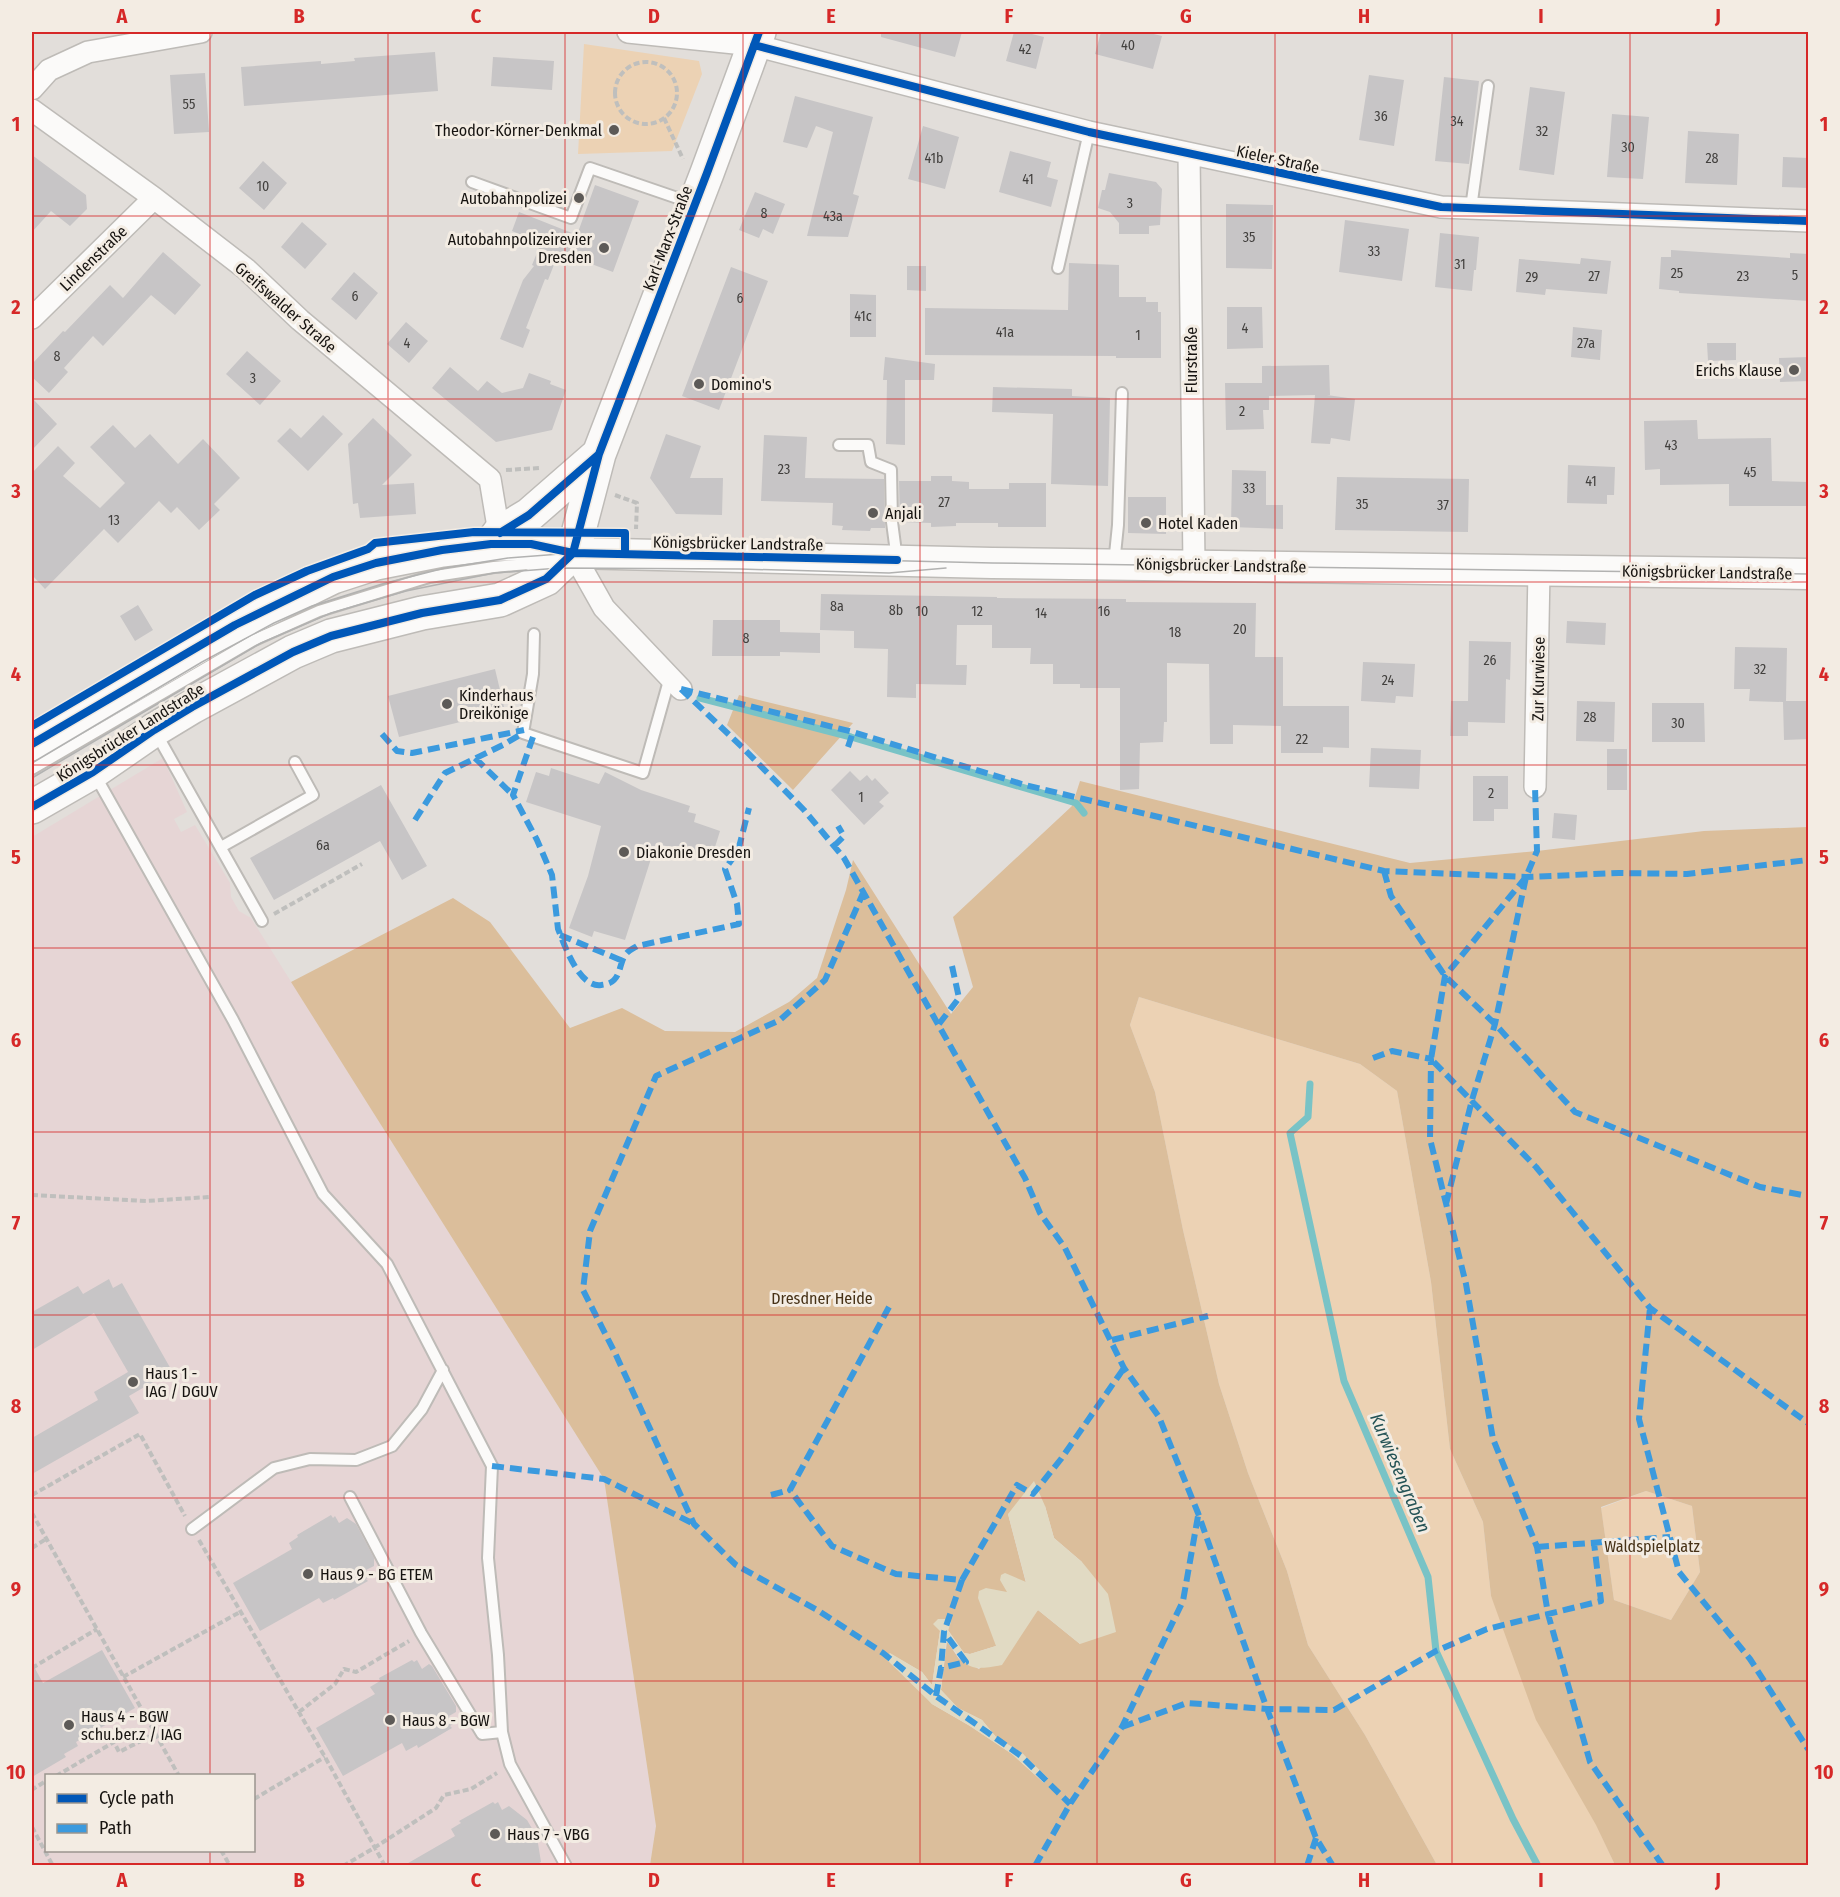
<svg xmlns="http://www.w3.org/2000/svg" width="1840" height="1897" viewBox="0 0 1840 1897" font-family="'Fira Sans Condensed',sans-serif">
<style>
.commercial{fill:#e6d5d5;fill-rule:evenodd}
.green{fill:#ecd2b4}
.forest{fill:#dbbe9b;fill-rule:evenodd}
.sand{fill:#e1dac3}
.lines{fill:none;stroke-linecap:round;stroke-linejoin:round}
.stream{stroke:#79c3c6;stroke-width:7}
.building{fill:#c7c5c6}
.lane-casing{stroke:#bebbb7;stroke-width:14}
.street-casing{stroke:#bebbb7;stroke-width:24}
.secondary-casing{stroke:#bebbb7;stroke-width:33}
.primary-casing{stroke:#bebbb7;stroke-width:36}
.path{stroke:#bfbfbd;stroke-width:4;stroke-dasharray:6 3;stroke-linecap:butt}
.lane{stroke:#fbfaf9;stroke-width:10}
.street{stroke:#fbfaf9;stroke-width:21}
.secondary{stroke:#fbfaf9;stroke-width:30}
.primary{stroke:#fbfaf9;stroke-width:33}
.tram{stroke:#b2b2b1;stroke-width:1.5}
.quiet{stroke:#3b9ade;stroke-width:6;stroke-dasharray:12 6;stroke-linecap:butt}
.cycleway-casing{stroke:#f3ece3;stroke-width:11}
.cycleway{stroke:#0057b8;stroke-width:8}
.grid{fill:none;stroke:#d62828;stroke-width:1.5;stroke-opacity:0.55}
.poi-dot{fill:#5d5a57;stroke:#f3ece3;stroke-width:2}
.labels{text-anchor:middle;stroke-width:6;stroke-linejoin:round;paint-order:stroke}
.number-label{font-size:14px;fill:#42403e}
.poi-label{font-size:16px;fill:#161310;stroke:#f3ece3;text-anchor:start}
.street-label{font-size:16px;fill:#161310;stroke:#f3ece3}
.park-label{font-size:16px;fill:#463116;stroke:#f3ece3}
.water-label{font-size:18px;font-style:italic;fill:#235255;stroke:#f3ece3}
.neatline{fill:none;stroke:#d62828;stroke-width:2}
.grid-label{font-size:20px;text-anchor:middle;font-weight:bold;fill:#d62828}
</style>
<rect width="100%" height="100%" fill="#e2deda"/>
<path class="commercial" d="M163 758 187 812 174 819 181 832 195 825 230 883 231 897 239 911 251 918 604 1479 656 1826 650 1865 32 1866V837ZM46 1776H254V1850H46Z"/>
<path class="green" d="M584 44 699 61 702 74 672 151 578 154Z
M1139 997 1360 1064 1397 1091 1431 1282 1450 1449 1483 1522 1491 1596 1615 1865H1437L1365 1735 1308 1645 1287 1571 1248 1473 1219 1384 1183 1230 1155 1092 1130 1025Z
M1646 1491 1692 1506 1700 1572 1671 1620 1614 1600 1601 1508Z"/>
<path class="forest" d="M739 695 853 723 793 790 727 725Z
M1080 781 1410 863 1537 851 1704 831 1808 827V1865H1615L1596 1825 1536 1720 1491 1596 1483 1522 1450 1449 1431 1282 1397 1091 1360 1064 1139 997 1130 1025 1155 1092 1183 1230 1219 1384 1248 1473 1287 1571 1308 1645 1365 1735 1437 1865H650L656 1826 604 1479 291 982 453 898 490 922 570 1028 622 1008 665 1031 735 1032 789 1002 817 978 846 890 853 860 951 1014 973 987 953 917 1072 806ZM1646 1491 1692 1506 1700 1572 1671 1620 1614 1600 1601 1507ZM1045 1506 1054 1538 1082 1562 1080 1644 1038 1610 979 1669 959 1659 947 1641 941 1690 958 1708 982 1720 996 1737 1023 1754 1044 1783 1012 1754 970 1726 932 1704 889 1653 922 1672 932 1685 940 1631 948 1630 964 1653 970 1654 996 1646 1008 1592 1026 1583 1008 1514Z"/>
<path class="sand" d="M1034 1481 1045 1506 1054 1538 1082 1562 1108 1594 1116 1632 1080 1644 1038 1610 1002 1665C965 1672 969 1667 946 1641L941 1690 958 1708 982 1720 996 1737 1023 1754 1048 1778 1044 1783 1012 1754 970 1726 932 1704 886 1659 890 1653 922 1672 932 1685 940 1631 933 1624 938 1619H946L951 1622 948 1631 964 1653 970 1654 996 1646 978 1598 979 1591 986 1588 1007 1592 1000 1580 1001 1575 1005 1573 1026 1582 1008 1514Z"/>
<g class="lines">
<path class="stream" d="M700 698 851 737 1076 803 1084 813
M1310 1084 1308 1117 1290 1133 1344 1381 1428 1577 1436 1651 1513 1819 1538 1866"/>
</g>
<path class="building" d="M881 32H962L955 57 881 37Z
M1014 32H1024L1044 37 1036 69 1006 61Z
M1101 32H1145L1162 36 1153 69 1095 54Z
M435 52 438 91 244 106 241 67 321 61V64L355 61 354 58Z
M493 57 554 61 552 90 491 86Z
M205 73 209 132 174 134 170 75Z
M1369 75 1404 80 1394 146 1359 140Z
M1444 77 1479 81 1469 164 1435 161Z
M1530 87 1565 92 1554 175 1519 170Z
M795 96 873 117 853 194 859 196 848 237 807 236 833 132 816 126 807 148 783 142Z
M1612 114 1649 117 1643 179 1607 177Z
M923 126 959 137 945 189 908 179Z
M1688 131 1739 134 1737 185 1685 183Z
M1010 151 1051 162 1047 177 1058 180 1051 207 999 192Z
M32 155 86 195 87 209 70 226 51 211 32 232Z
M1783 157 1809 158V188L1782 187Z
M263 161 287 183 264 210 239 188Z
M1109 173 1156 182 1162 189 1160 225 1149 226V234H1119V223L1110 212 1098 208 1102 190H1105Z
M595 185 639 201 613 272 559 252 548 280 545 279 526 328 530 330 523 348 500 339 523 280 534 266 532 265 541 243 512 231 519 212 577 235Z
M755 192 785 204 773 234 763 229 759 238 739 230Z
M1226 204 1273 205 1272 269 1226 268Z
M1345 220 1409 229 1402 281 1339 272Z
M302 222 327 244 305 269 281 247Z
M1440 233 1479 237 1476 270H1474L1472 291 1435 287Z
M1671 250 1790 258V253L1809 254V301L1679 293V291L1659 289 1661 257H1671Z
M163 252 201 285 175 315 151 295 103 346 93 336 64 368 68 372 49 393 32 377V364L63 331 65 332 110 285 123 298Z
M1581 258 1611 261 1607 294 1546 289 1545 295 1516 292 1519 259 1580 264Z
M1069 263 1119 265V297H1146V302H1158V312H1161V358H1116V356L925 355V308L1068 310Z
M907 266H926V291L907 290Z
M731 267 768 281 719 410 682 396Z
M354 272 378 293 356 320 331 299Z
M850 294 876 295V337H850Z
M1227 307H1262L1263 348 1227 349Z
M406 322 428 341 409 363 387 344Z
M1573 327 1602 330 1600 360 1571 357Z
M1707 343H1736V360L1708 361Z
M247 351 281 381 260 405 226 374Z
M885 357 935 364 934 380H905V445L886 444 887 380H883Z
M1809 357V381L1780 382 1779 358Z
M1329 365 1330 395H1327L1355 399 1350 441 1331 438 1330 444 1311 443 1315 395 1269 396V410H1263L1264 429 1226 430 1225 383H1262V366Z
M450 367 478 391 487 381 502 393 523 388 529 373 551 381 550 384 566 390 552 430 496 442 432 388Z
M993 387 1072 389V396L1110 398 1108 486 1051 484 1053 414 992 412Z
M32 398 57 424 32 450Z
M323 415 343 434 308 471 277 441 290 428 301 438Z
M373 418 412 455 382 485 414 483 416 514 360 518 358 503 353 504 348 444Z
M1697 420 1698 439 1771 438 1772 481 1809 482V506H1729V484L1660 485V469L1645 470 1644 421Z
M113 425 135 448 150 434 178 464 203 439 240 478 214 504 220 510 199 530 177 507 171 513 159 501 118 543 104 529 45 589 32 575V473L58 446 75 463 63 476 100 508 125 483 90 447Z
M666 434 701 446 690 478H723L722 515 676 514 650 478Z
M764 435 807 437 805 478 884 479 885 528H871L870 531 842 530 843 526 832 525 833 503 761 501Z
M1568 465 1615 467 1614 495H1607V504L1567 503Z
M1232 470 1266 471V505H1283V529L1231 527Z
M931 476H952V481L969 482V489H1009V483H1046V527H998V523H956V526L931 527V523L900 522 899 481H931Z
M1337 477 1469 479 1468 532 1335 530Z
M1128 497H1166V534L1128 533Z
M821 594 997 597V598L1126 599V602L1256 603 1255 657H1283V706H1349V748L1323 747V753H1281V726L1233 725V744H1210L1209 664 1167 663V722H1164L1163 742 1140 743 1139 789 1120 790V688H1080V684H1053V664H1030L1031 648H992V625H957L956 665H967L966 685 916 684V698L887 697 888 649 854 648V631L820 630Z
M138 605 153 630 135 641 120 616Z
M713 620H780V632L820 633V653L780 652V656H712Z
M1567 621 1606 623 1605 645 1566 643Z
M1469 641 1511 642 1510 680 1506 679 1505 723 1468 722V736H1450L1451 701H1468Z
M1735 647 1787 648 1786 701H1809V739L1784 740 1783 702 1749 701 1750 689H1734Z
M1363 662 1415 664 1413 697 1396 696 1395 703 1361 701Z
M495 669 505 711 399 737 388 696Z
M1577 701 1615 702 1614 742 1576 741Z
M1652 703H1704L1705 742H1652Z
M1371 748 1421 750 1419 789 1369 787Z
M1607 749H1627V790H1607Z
M551 768 599 784 605 772 641 790 690 806 688 812 696 814 694 822 720 831 711 860 656 843 625 940 594 931 592 937 569 928 588 876 601 826 526 802 536 772 549 776Z
M850 771 860 781 867 775 872 781 875 778 889 793 879 802 884 806 864 825 831 790Z
M1473 776H1508V809H1494V821H1473Z
M381 785 427 866 402 880 380 841 274 900 250 858Z
M1554 813 1577 815 1575 840 1552 838Z
M109 1279 113 1288 122 1283 172 1371 129 1396 139 1413 32 1474V1438L98 1400 94 1392 128 1372 94 1313 32 1350V1312L78 1286 83 1294Z
M331 1515 333 1518 335 1516 339 1523 347 1518 356 1524 374 1558V1566L366 1570 370 1577 366 1579 368 1581 334 1600 333 1598 323 1603 319 1598 260 1631 233 1583 292 1549 289 1543 298 1537 297 1535Z
M102 1650 135 1708 76 1742 78 1746 64 1754 66 1757 32 1777V1663L43 1683Z
M412 1660 414 1662 417 1660 422 1669 429 1664 432 1666 456 1706V1712L449 1716 453 1724 450 1726 452 1728 418 1748 417 1745 406 1751 402 1743 343 1776 316 1728 375 1694 370 1687 380 1681 379 1678Z
M493 1802 495 1804 498 1802 502 1810 509 1806 527 1820 537 1837 541 1862 534 1866H403L455 1836 451 1829 461 1823 459 1821Z"/>
<g class="lines">
<defs>
<path id="lane" d="M472 182 571 218 590 168 692 203
M1471 208 1488 86
M1058 268 1089 132
M839 445H868L871 462 891 470 892 522 897 560
M1114 564 1118 525 1122 393
M534 634 533 674 523 733 643 773 670 677
M156 733 262 921
M32 769 254 640 319 611 429 577 494 567 551 562
M95 775 233 1020 323 1194 387 1264 492 1466 488 1558 498 1655 502 1732 510 1764 566 1866
M221 847 313 795 295 762
M350 1497 421 1633 482 1734 502 1732
M192 1529 274 1468 310 1459 356 1460 392 1446 422 1409 443 1370"/>
<path id="street" d="M628 32 754 45 1089 132 1441 207 1808 221
M32 89 49 70 88 52 201 32
M32 110 154 198 246 269 300 320 490 479 499 533
M1189 154 1194 565
M32 318 154 198
M573 553 604 608 681 689
M1535 787 1539 570"/>
<path id="secondary" d="M573 553 992 563 1808 574"/>
<path id="primary" d="M491 544 499 533 529 515 599 454
M32 744 235 625 333 577 376 563 442 550 491 544H531L573 553
M32 807 93 772 154 730 192 707 293 652 331 636 422 613 500 600 546 579 573 553 599 454 707 173 759 32"/>
</defs>
<use href="#lane" class="lane-casing"/>
<use href="#street" class="street-casing"/>
<use href="#secondary" class="secondary-casing"/>
<use href="#primary" class="primary-casing"/>
<path class="path" d="M615 93a31 31 0 1 1 62 0a31 31 0 1 1-62 0Z
M664 118 683 159
M506 470 540 468
M615 495 637 503 636 529
M274 914 362 864
M32 1195 146 1201 209 1197
M32 1495 140 1434 185 1516
M32 1513 179 1776
M199 1540 325 1757 385 1866
M32 1548 46 1539
M32 1668 97 1629
M123 1677 240 1612
M299 1712 335 1684 344 1669 356 1672 409 1641
M56 1776 114 1742 119 1752 155 1734
M32 1787 33 1789 46 1781
M254 1799 325 1757
M32 1827 53 1866
M221 1850 230 1866
M343 1866 374 1848 436 1808 444 1795 471 1789 497 1773"/>
<use href="#lane" class="lane"/>
<use href="#street" class="street"/>
<use href="#secondary" class="secondary"/>
<use href="#primary" class="primary"/>
<path class="tram" d="M32 763 202 662 274 623 312 606 382 584 445 568 508 558 573 553 992 563 1808 574
M32 778 261 643 331 613 406 591 494 573 559 568 740 569 889 573 946 568"/>
<path class="quiet" d="M681 689 742 747 804 810 844 858 1025 1178 1040 1213 1065 1248 1124 1368 1159 1417 1198 1513 1267 1709 1316 1838 1333 1866
M681 689 853 732 1025 785 1384 871 1526 877 1619 873 1687 874 1808 860
M382 734 397 751 412 753 524 730
M533 737 513 795 537 840 552 875 558 929C565 946 579 988 601 985 607 984 610 984 614 980 621 973 620 961 626 954 628 951 634 948 637 946L739 924 737 904 725 869 738 851 749 808
M848 747 853 732
M475 758 513 795
M415 820 445 773 503 745 523 733
M834 846 844 836 838 826
M1384 871 1391 896 1445 976 1495 1024 1575 1112 1760 1187 1808 1196
M1526 877 1445 976 1431 1059 1536 1167 1650 1308 1808 1423
M864 891 825 980 780 1020 656 1076 590 1231 583 1290 615 1353 694 1524 736 1565 819 1611 883 1653 936 1696 1021 1756 1070 1804
M560 935 623 961
M939 1024 959 998 952 966
M1373 1058 1392 1051 1431 1059 1430 1139 1466 1284 1493 1439 1537 1547 1548 1614 1590 1762 1663 1866
M1446 1204 1472 1100 1495 1024 1526 877 1537 851 1535 787
M889 1307 790 1490 832 1546 896 1574 962 1580 944 1632 941 1668
M1650 1308 1639 1419 1679 1572 1750 1659 1808 1749
M1112 1340 1208 1316
M492 1466 604 1479 694 1524
M771 1495 790 1490
M1537 1547 1670 1537
M962 1580 1017 1485 1033 1494 1061 1459 1124 1368
M936 1696 941 1668 966 1662 944 1632
M1122 1727 1187 1703 1267 1709 1334 1710 1436 1651 1487 1629 1601 1601 1594 1543
M1035 1866 1070 1804 1122 1727 1183 1601 1198 1516
M1307 1866 1316 1838"/>
<defs>
<path id="cycleway" d="M754 45 1089 132 1441 207 1808 221
M500 533 529 515 598 455
M32 726 255 595 307 571 368 549 375 543 474 532 625 533V554
M32 744 235 625 333 577 376 563 442 550 491 544H531L573 553 897 560
M32 807 93 772 154 730 192 707 293 652 331 636 422 613 500 600 546 579 573 553 599 454 707 173 759 32"/>
</defs>
<use href="#cycleway" class="cycleway-casing"/>
<use href="#cycleway" class="cycleway"/>
</g>
<path class="grid" d="M210 32V1776M388 32V1866M565 32V1866M743 32V1866M920 32V1866M1097 32V1866M1275 32V1866M1452 32V1866M1630 32V1866M32 216H1808M32 399H1808M32 582H1808M32 765H1808M32 948H1808M32 1132H1808M32 1315H1808M32 1498H1808M32 1681H1808M210 1850V1866"/>
<g class="poi-dot">
<circle cx="614" cy="130" r="6"/>
<circle cx="579" cy="198" r="6"/>
<circle cx="604" cy="248" r="6"/>
<circle cx="1794" cy="370" r="6"/>
<circle cx="699" cy="384" r="6"/>
<circle cx="873" cy="513" r="6"/>
<circle cx="1146" cy="523" r="6"/>
<circle cx="447" cy="704" r="6"/>
<circle cx="624" cy="852" r="6"/>
<circle cx="133" cy="1382" r="6"/>
<circle cx="308" cy="1574" r="6"/>
<circle cx="390" cy="1720" r="6"/>
<circle cx="69" cy="1725" r="6"/>
<circle cx="495" cy="1834" r="6"/>
</g>
<g class="labels">
<g class="number-label">
<text x="1128" y="50">40</text>
<text x="1025" y="54">42</text>
<text x="189" y="109">55</text>
<text x="1381" y="121">36</text>
<text x="1457" y="126">34</text>
<text x="1542" y="136">32</text>
<text x="1628" y="152">30</text>
<text x="934" y="163">41b</text>
<text x="1712" y="163">28</text>
<text x="1028" y="184">41</text>
<text x="263" y="191">10</text>
<text x="1130" y="208">3</text>
<text x="764" y="218">8</text>
<text x="833" y="221">43a</text>
<text x="1249" y="242">35</text>
<text x="1374" y="256">33</text>
<text x="1460" y="269">31</text>
<text x="1677" y="278">25</text>
<text x="1795" y="280">5</text>
<text x="1594" y="281">27</text>
<text x="1743" y="281">23</text>
<text x="1532" y="282">29</text>
<text x="355" y="301">6</text>
<text x="740" y="303">6</text>
<text x="863" y="321">41c</text>
<text x="1245" y="333">4</text>
<text x="1005" y="337">41a</text>
<text x="1138" y="340">1</text>
<text x="407" y="348">4</text>
<text x="1586" y="348">27a</text>
<text x="57" y="361">8</text>
<text x="253" y="383">3</text>
<text x="1242" y="416">2</text>
<text x="1671" y="450">43</text>
<text x="784" y="474">23</text>
<text x="1750" y="477">45</text>
<text x="1591" y="486">41</text>
<text x="1249" y="493">33</text>
<text x="944" y="507">27</text>
<text x="1362" y="509">35</text>
<text x="1443" y="510">37</text>
<text x="114" y="525">13</text>
<text x="837" y="611">8a</text>
<text x="896" y="615">8b</text>
<text x="922" y="616">10</text>
<text x="977" y="616">12</text>
<text x="1104" y="616">16</text>
<text x="1041" y="618">14</text>
<text x="1240" y="634">20</text>
<text x="1175" y="637">18</text>
<text x="746" y="643">8</text>
<text x="1490" y="665">26</text>
<text x="1760" y="674">32</text>
<text x="1388" y="685">24</text>
<text x="1590" y="722">28</text>
<text x="1678" y="728">30</text>
<text x="1302" y="744">22</text>
<text x="1491" y="798">2</text>
<text x="861" y="802">1</text>
<text x="323" y="850">6a</text>
</g>
<g class="poi-label">
<text x="602" y="136" text-anchor="end">Theodor-Körner-Denkmal</text>
<text x="567" y="204" text-anchor="end">Autobahnpolizei</text>
<text x="592" y="245" text-anchor="end">Autobahnpolizeirevier<tspan x="592" dy="18">Dresden</tspan></text>
<text x="1782" y="376" text-anchor="end">Erichs Klause</text>
<text x="711" y="390">Domino's</text>
<text x="885" y="519">Anjali</text>
<text x="1158" y="529">Hotel Kaden</text>
<text x="459" y="701">Kinderhaus<tspan x="459" dy="18">Dreikönige</tspan></text>
<text x="636" y="858">Diakonie Dresden</text>
<text x="145" y="1379">Haus 1 -<tspan x="145" dy="18">IAG / DGUV</tspan></text>
<text x="320" y="1580">Haus 9 - BG ETEM</text>
<text x="81" y="1722">Haus 4 - BGW<tspan x="81" dy="18">schu.ber.z / IAG</tspan></text>
<text x="402" y="1726">Haus 8 - BGW</text>
<text x="507" y="1840">Haus 7 - VBG</text>
</g>
<g class="street-label">
<text transform="translate(1278 159) rotate(12)" y="6">Kieler Straße</text>
<text transform="translate(667 238) rotate(-69)" y="6">Karl-Marx-Straße</text>
<text transform="translate(93 258) rotate(-44)" y="6">Lindenstraße</text>
<text transform="translate(286 307) rotate(41)" y="6">Greifswalder Straße</text>
<text transform="translate(1191 360) rotate(-90)" y="6">Flurstraße</text>
<text transform="translate(738 543) rotate(1)" y="6">Königsbrücker Landstraße</text>
<text transform="translate(1221 565) rotate(1)" y="6">Königsbrücker Landstraße</text>
<text transform="translate(1707 572) rotate(1)" y="6">Königsbrücker Landstraße</text>
<text transform="translate(1538 679) rotate(-89)" y="6">Zur Kurwiese</text>
<text transform="translate(130 732) rotate(-32)" y="6">Königsbrücker Landstraße</text>
</g>
<g class="park-label">
<text x="822" y="1304">Dresdner Heide</text>
<text x="1652" y="1552">Waldspielplatz</text>
</g>
<g class="water-label">
<text transform="translate(1400 1473) rotate(67)" y="6">Kurwiesengraben</text>
</g>
</g>
<rect width="1840" height="1897" fill="none" stroke="#f3ece3" stroke-width="66"/>
<rect x="45" y="1774" width="210" height="78" fill="#f3ece3" stroke="#9b958f" stroke-width="1.5"/>
<rect x="57" y="1794" width="30" height="9" fill="#0057b8" stroke="#9b958f" stroke-width="1.5"/>
<text x="99" y="1804" font-size="18" fill="#161310">Cycle path</text>
<rect x="57" y="1824" width="30" height="9" fill="#3b9ade" stroke="#9b958f" stroke-width="1.5"/>
<text x="99" y="1834" font-size="18" fill="#161310">Path</text>
<rect x="33" y="33" width="1774" height="1831" class="neatline"/>
<g class="grid-label">
<text x="122" y="23">A</text>
<text x="299" y="23">B</text>
<text x="476" y="23">C</text>
<text x="654" y="23">D</text>
<text x="831" y="23">E</text>
<text x="1009" y="23">F</text>
<text x="1186" y="23">G</text>
<text x="1364" y="23">H</text>
<text x="1541" y="23">I</text>
<text x="1718" y="23">J</text>
<text x="16" y="131">1</text>
<text x="1824" y="131">1</text>
<text x="16" y="314">2</text>
<text x="1824" y="314">2</text>
<text x="16" y="498">3</text>
<text x="1824" y="498">3</text>
<text x="16" y="681">4</text>
<text x="1824" y="681">4</text>
<text x="16" y="864">5</text>
<text x="1824" y="864">5</text>
<text x="16" y="1047">6</text>
<text x="1824" y="1047">6</text>
<text x="16" y="1230">7</text>
<text x="1824" y="1230">7</text>
<text x="16" y="1413">8</text>
<text x="1824" y="1413">8</text>
<text x="16" y="1596">9</text>
<text x="1824" y="1596">9</text>
<text x="16" y="1779">10</text>
<text x="1824" y="1779">10</text>
<text x="122" y="1887">A</text>
<text x="299" y="1887">B</text>
<text x="476" y="1887">C</text>
<text x="654" y="1887">D</text>
<text x="831" y="1887">E</text>
<text x="1009" y="1887">F</text>
<text x="1186" y="1887">G</text>
<text x="1364" y="1887">H</text>
<text x="1541" y="1887">I</text>
<text x="1718" y="1887">J</text>
</g>
</svg>
